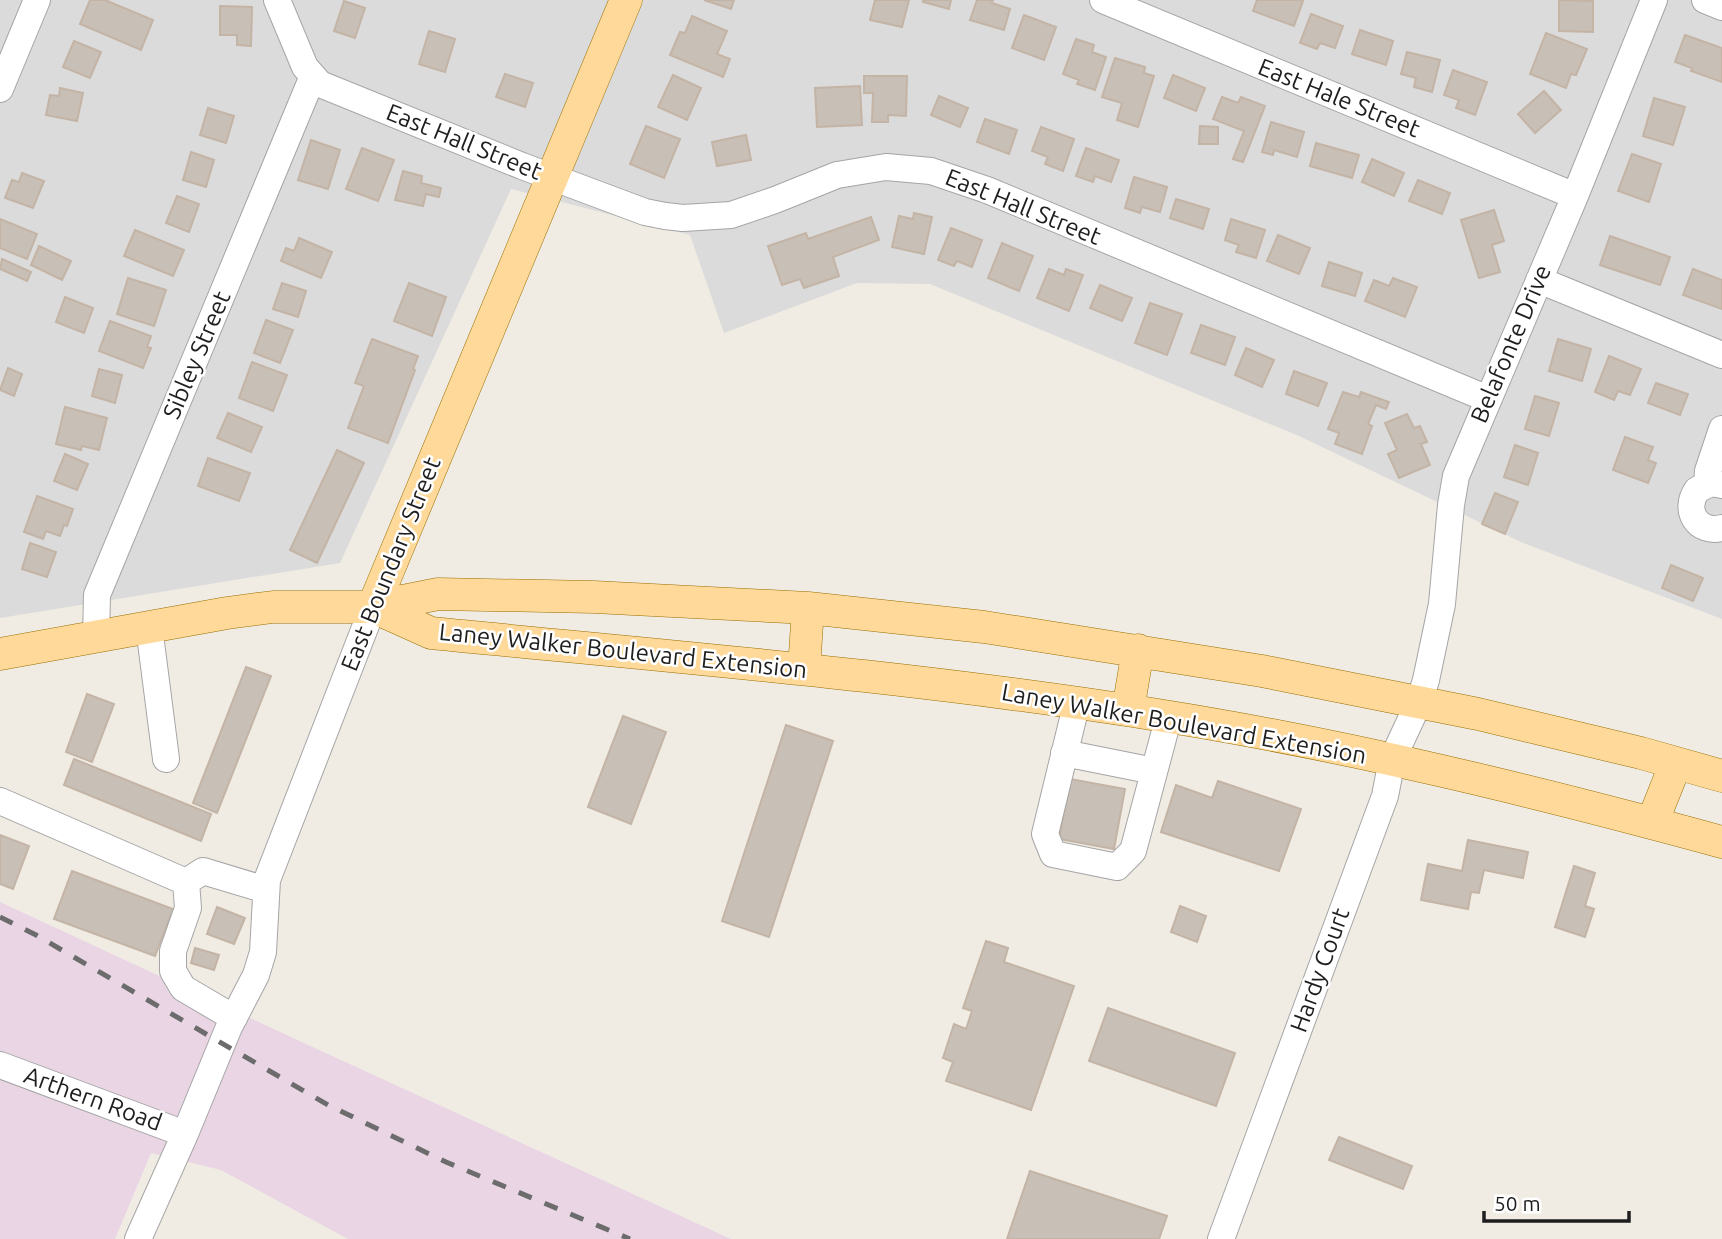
<svg xmlns="http://www.w3.org/2000/svg" width="1722" height="1239" viewBox="0 0 1722 1239" font-family="Ubuntu,sans-serif">
<style>
.residential{fill:#dcdbdb}
.industrial{fill:#e9d5e4}
.building{fill:#c8bfb6;stroke:#c3b4a5;stroke-width:2}
.lines{fill:none;stroke-linecap:round;stroke-linejoin:round}
.minor-casing{stroke:#a5a5a5;stroke-width:28}
.major-casing{stroke:#986f00;stroke-width:33}
.minor{stroke:#fff;stroke-width:26}
.major{stroke:#ffd999;stroke-width:32}
.rail{stroke:#6c6c6c;stroke-width:5;stroke-dasharray:14 14;stroke-linecap:butt}
.labels{text-anchor:middle;stroke-width:5;stroke-linejoin:round;paint-order:stroke}
.street-label{font-size:24px;fill:#1e1e1e;stroke:#fff}
</style>
<rect width="100%" height="100%" fill="#f0ece4"/>
<path class="residential" d="M0 0H1722V619L1521 542 1299 436 930 284 857 283 724 333 690 235 511 189 340 563 0 618Z"/>
<path class="industrial" d="M0 902 306 1044 731 1239H348L221 1170 151 1153 115 1239H0Z"/>
<path class="building" d="M90 0H105L153 20 141 50 80 24Z
M704 0H734L731 9Z
M875 0H909L902 27 870 20Z
M923 0H951L949 9 923 2Z
M977 0H993L992 3 1010 9 1004 30 970 20Z
M1257 0H1301L1303 1 1294 26 1253 11Z
M1559 0 1593 1V32L1559 31Z
M344 1 365 8 355 38 334 31Z
M220 6 252 7 251 46 237 45V35H220Z
M1311 14 1343 26 1335 48 1320 43 1317 49 1300 43Z
M1024 15 1056 27 1044 60 1012 48Z
M692 16 727 31 717 54 730 59 723 77 670 55 680 32 685 33Z
M1360 30 1393 41 1386 65 1352 54Z
M429 31 455 39 445 72 419 64Z
M1546 33 1587 49 1576 75 1571 74 1566 88 1530 74Z
M1685 35 1722 48V82L1691 71 1692 68 1675 62Z
M1076 39 1094 45 1092 52 1106 57 1095 90 1077 84 1079 80 1063 74Z
M74 41 101 52 90 78 63 67Z
M1407 52 1440 60 1432 92 1414 87 1416 78 1401 74Z
M1115 58 1145 67 1144 73 1154 76 1138 127 1117 120 1122 103 1102 97Z
M1453 70 1487 82 1475 115 1456 108 1459 100 1444 95Z
M505 74 533 83 525 107 496 97Z
M673 75 701 88 687 120 658 107Z
M1173 75 1205 88 1196 111 1164 98Z
M864 76H907L906 116 888 115V122H872L873 93H864Z
M860 86 862 125 817 127 815 88Z
M60 88 83 93 77 121 46 115 50 95 59 96Z
M1544 91 1561 110 1535 133 1518 114Z
M939 96 968 108 960 127 931 115Z
M1222 97 1238 103 1241 97 1265 106 1243 162 1233 159 1244 131 1213 119Z
M1654 98 1685 107 1673 145 1643 136Z
M208 108 234 116 226 143 200 135Z
M985 119 1017 130 1009 154 977 142Z
M1271 122 1304 132 1297 157 1274 150 1273 155 1262 152Z
M646 126 680 139 664 178 630 164Z
M1200 126 1218 127V144H1199Z
M1041 127 1074 139 1063 171 1045 164 1048 157 1032 151Z
M746 135 751 160 717 166 712 142Z
M311 140 340 150 328 189 298 180Z
M1316 143 1359 155 1352 178 1310 166Z
M362 148 394 160 378 201 346 189Z
M1086 148 1119 160 1111 182 1095 176 1093 182 1076 176Z
M191 152 214 160 206 187 183 180Z
M1632 154 1661 164 1649 202 1618 191Z
M1372 159 1404 173 1394 196 1362 182Z
M403 171 422 176 421 183 441 188 439 197 426 194 423 206 395 200Z
M22 173 44 181 33 208 5 198 12 180 19 182Z
M1134 177 1167 187 1160 212 1142 207 1140 213 1125 208Z
M1418 180 1450 193 1442 214 1409 201Z
M177 196 199 204 189 232 166 223Z
M1176 199 1209 209 1203 229 1170 218Z
M1494 210 1504 241 1492 245 1500 272 1479 278 1461 220Z
M914 213 932 217 924 254 892 247 899 216 913 219Z
M871 217 879 240 833 257 839 276 804 288 800 279 782 285 768 246 806 233 808 239Z
M0 219 37 234 27 259 0 248Z
M1231 219 1265 230 1256 258 1236 252 1239 245 1225 240Z
M951 228 982 240 972 267 957 261 954 266 938 260Z
M135 230 184 250 173 276 124 256Z
M1278 235 1310 248 1299 274 1267 261Z
M1610 236 1670 257 1660 285 1600 265Z
M299 238 332 252 321 278 281 261 286 248 294 251Z
M1002 243 1033 256 1019 291 988 278Z
M39 246 71 261 62 280 31 265Z
M2 259 31 272 27 281 0 269Z
M1329 262 1362 273 1355 296 1322 286Z
M1049 269 1064 275 1066 269 1083 275 1069 311 1037 298Z
M1693 269 1722 280V309L1683 295Z
M128 278 166 290 154 326 117 314Z
M1393 278 1417 287 1405 317 1365 301 1374 280 1389 286Z
M282 283 306 291 298 317 273 309Z
M409 283 446 297 432 336 394 321Z
M1100 285 1132 298 1122 321 1090 308Z
M65 297 93 308 84 333 56 322Z
M1150 303 1182 314 1167 355 1135 343Z
M266 320 293 330 280 363 254 353Z
M110 321 151 336 147 347 151 348 143 368 99 351Z
M1201 325 1235 337 1225 365 1191 353Z
M372 339 418 356 413 369 415 370 388 443 348 428 364 386 355 383Z
M1558 339 1591 349 1582 381 1549 371Z
M1246 348 1274 360 1262 387 1235 375Z
M1609 356 1641 369 1630 395 1618 391 1614 400 1595 392Z
M252 362 287 375 273 411 239 398Z
M8 368 22 374 14 396 0 390Z
M99 369 122 375 115 403 92 396Z
M1294 371 1327 383 1318 406 1286 394Z
M1656 383 1688 394 1680 415 1648 403Z
M1343 392 1359 397 1361 392 1389 402 1386 409 1376 405 1368 424 1372 426 1362 454 1335 444 1339 433 1328 429Z
M1535 396 1559 403 1549 436 1525 429Z
M65 407 107 418 99 450 82 446 81 450 56 444Z
M228 413 262 427 251 452 217 438Z
M1407 414 1414 428 1420 426 1427 442 1421 444 1430 465 1399 478 1388 454 1397 450 1385 423Z
M1625 437 1653 447 1648 460 1656 463 1648 483 1613 470Z
M1515 445 1538 453 1528 485 1504 477Z
M337 450 364 463 317 563 290 550Z
M65 454 88 464 77 490 54 481Z
M208 458 250 473 239 501 198 486Z
M1495 493 1518 502 1505 534 1482 524Z
M37 496 73 509 67 526 64 525 60 536 46 531 43 539 24 532Z
M30 543 56 552 47 577 22 569Z
M1671 565 1703 578 1693 601 1662 588Z
M246 667 271 676 217 813 193 803Z
M87 694 114 704 92 762 66 752Z
M623 716 666 732 631 824 588 807Z
M786 725 833 741 769 937 722 921Z
M74 759 211 814 201 841 64 785Z
M1070 779 1125 789 1114 849 1059 839Z
M1218 781 1301 809 1279 871 1161 832 1176 785 1212 798Z
M0 835 29 846 13 889 0 884Z
M1468 840 1528 852 1523 878 1484 870 1479 893 1471 892 1468 909 1421 900 1428 864 1462 871Z
M1574 866 1595 873 1585 906 1594 909 1585 937 1555 927Z
M72 871 173 909 155 956 54 919Z
M1180 906 1206 916 1197 942 1171 932Z
M217 907 245 918 234 944 207 934Z
M986 941 1008 948 1004 962 1074 986 1031 1110 946 1081 953 1062 943 1058 954 1024 966 1029 972 1011 963 1008Z
M195 948 219 955 214 970 191 963Z
M1108 1008 1235 1053 1216 1106 1089 1061Z
M1339 1137 1412 1166 1403 1189 1329 1160Z
M1030 1171 1167 1216 1159 1239H1007Z"/>
<g class="lines">
<defs>
<path id="minor" d="M277 0 305 67 320 84 522 166 645 212 665 216 683 218 731 215 775 200 837 175 886 167 931 171 987 190 1488 399
M1103 0 1575 196
M1705 0 1722 7
M0 89 37 0
M1539 280 1722 355
M1707 484 1708 471 1722 429
M1722 485 1711 483 1697 490C1683 510 1697 534 1722 528
M149 627 166 759
M96 638 97 595 313 76
M1077 702 1045 834 1053 854 1117 867 1133 851 1169 716
M1064 753 1154 771
M0 801 186 882 203 871 266 890
M186 882 188 908 173 951V971L183 988 234 1018
M0 1065 185 1134
M138 1239 185 1134 229 1027 256 975 263 952 267 880 373 607
M1221 1239 1385 796 1392 760 1419 702 1426 680 1442 604 1451 505 1456 476 1575 196 1654 0"/>
<path id="major" d="M373 607 431 633C675 657 921 677 1164 716 1352 746 1538 792 1722 842
M373 607 626 0
M0 654 227 613 273 607H373L438 594 594 597 808 608 984 627 1262 671 1478 714 1641 753 1722 776
M804 669 808 608
M1128 710 1138 650
M1652 823 1676 763"/>
</defs>
<use href="#minor" class="minor-casing"/>
<use href="#major" class="major-casing"/>
<use href="#minor" class="minor"/>
<use href="#major" class="major"/>
<path class="rail" d="M0 917 36 935 328 1105 446 1162 630 1239"/>
</g>
<g class="labels">
<g class="street-label">
<text transform="translate(1339 98) rotate(22)" y="8">East Hale Street</text>
<text transform="translate(464 142) rotate(22)" y="8">East Hall Street</text>
<text transform="translate(1023 207) rotate(22)" y="8">East Hall Street</text>
<text transform="translate(1511 344) rotate(-67)" y="8">Belafonte Drive</text>
<text transform="translate(197 355) rotate(-67)" y="8">Sibley Street</text>
<text transform="translate(391 564) rotate(-68)" y="8">East Boundary Street</text>
<text transform="translate(623 651) rotate(6)" y="8">Laney Walker Boulevard Extension</text>
<text transform="translate(1184 724) rotate(10)" y="8">Laney Walker Boulevard Extension</text>
<text transform="translate(1320 970) rotate(-70)" y="8">Hardy Court</text>
<text transform="translate(93 1099) rotate(20)" y="8">Arthern Road</text>
</g>
</g>
<path d="M1484 1211v10h145v-10" fill="none" stroke="#1e1e1e" stroke-width="3.5"/>
<text x="1494" y="1211" font-size="21" fill="#1e1e1e" stroke="#ffffff" stroke-width="5" paint-order="stroke">50 m</text>
</svg>
